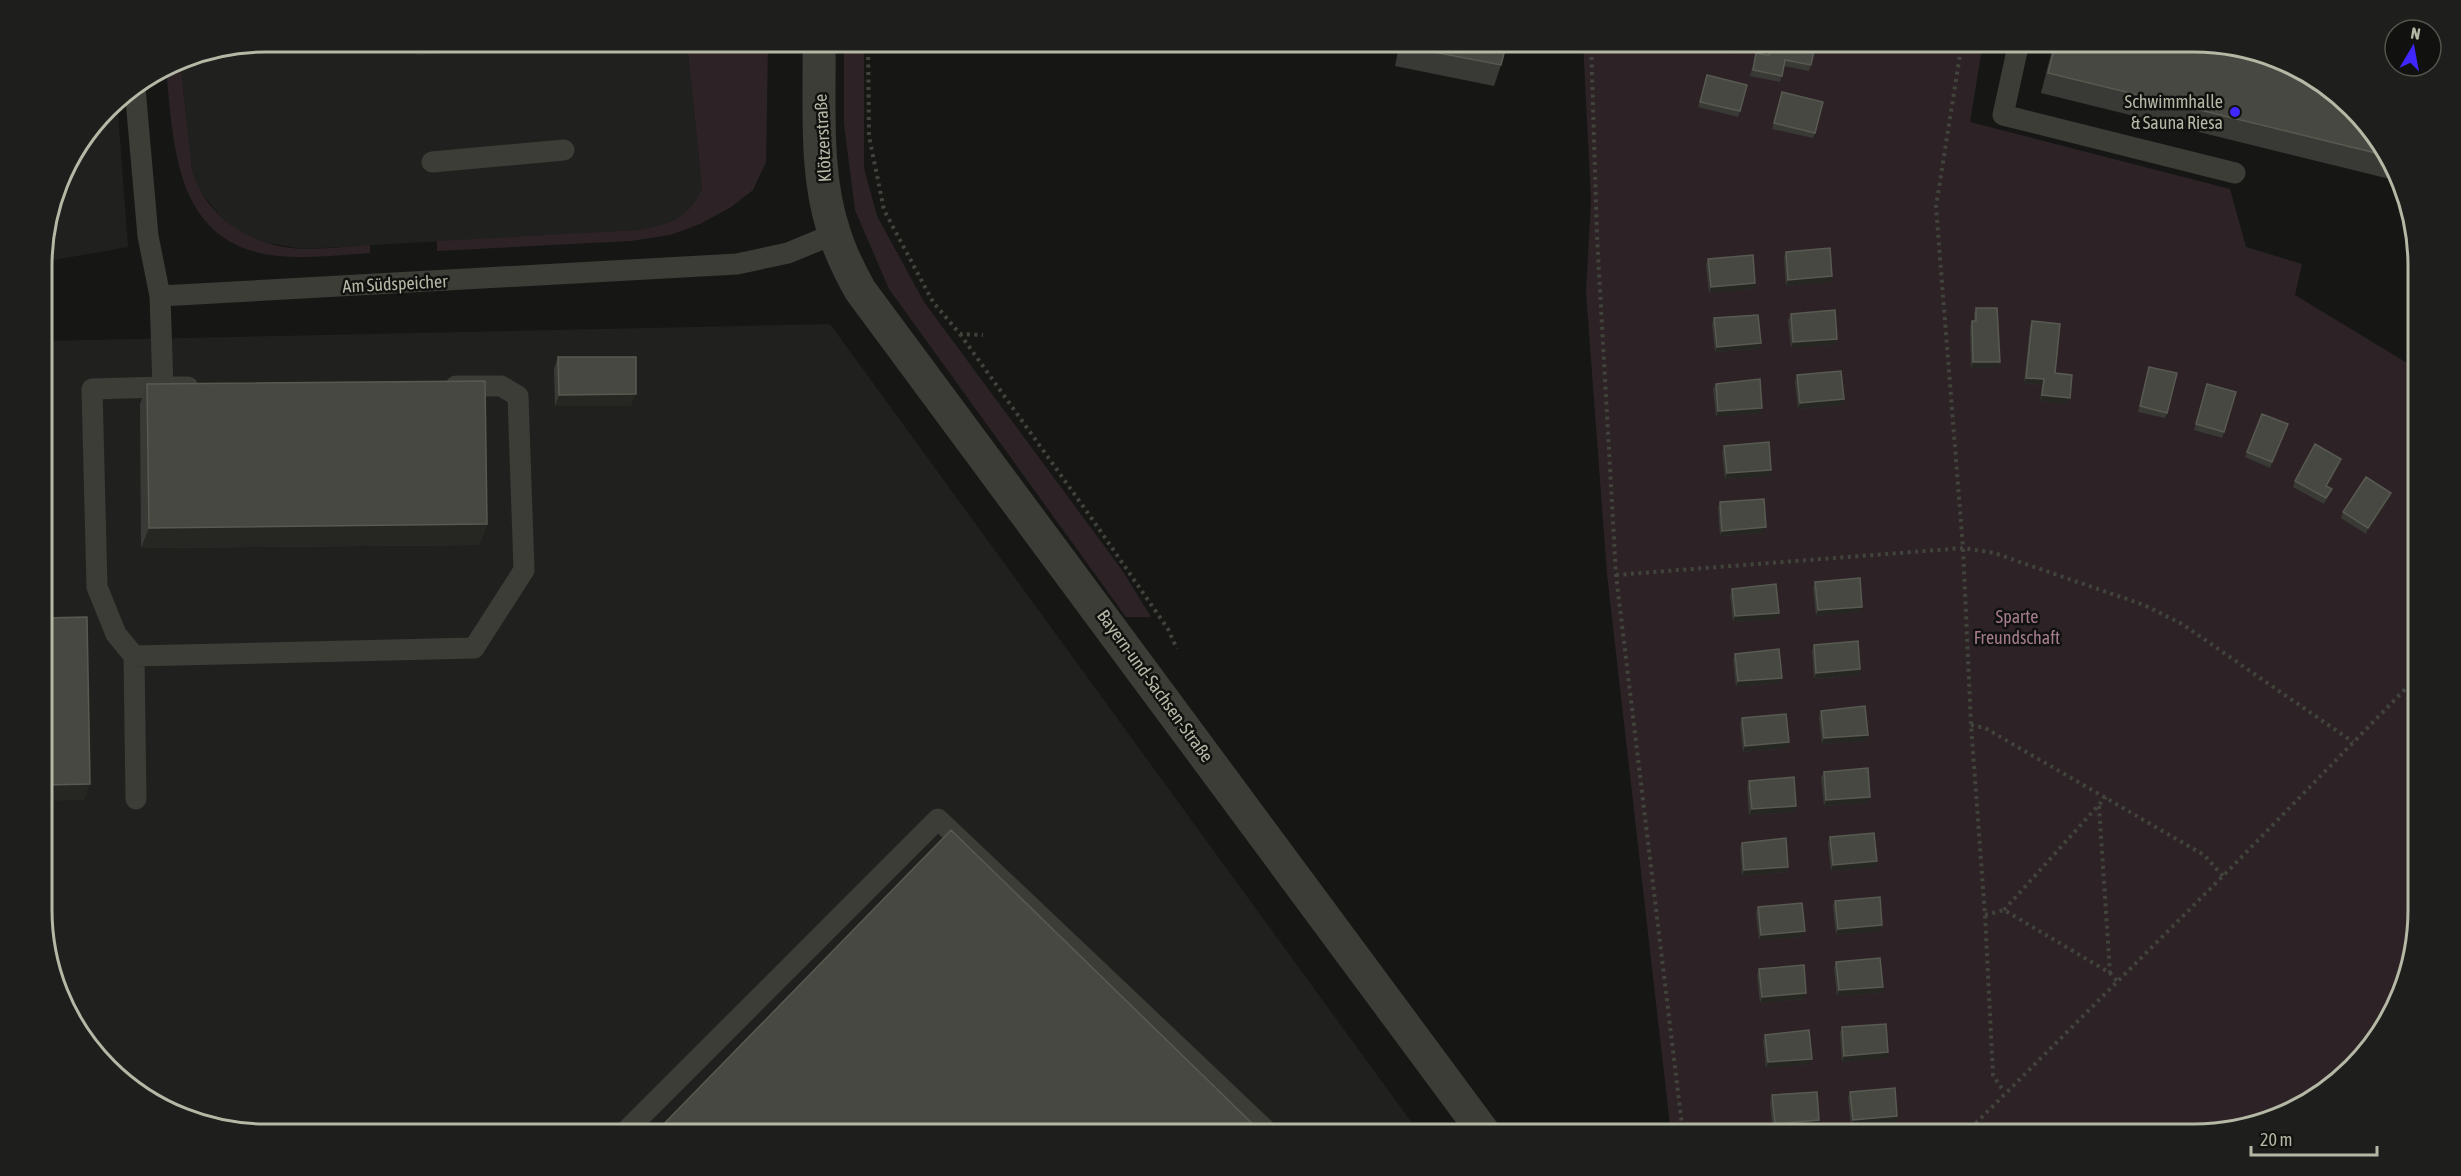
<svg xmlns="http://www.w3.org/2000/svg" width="2461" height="1176" viewBox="0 0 2461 1176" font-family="'Asap Condensed',sans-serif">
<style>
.built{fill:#20211e}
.green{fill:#2d2327}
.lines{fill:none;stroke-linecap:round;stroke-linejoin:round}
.path{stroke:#42443c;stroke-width:4;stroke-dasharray:3 4.5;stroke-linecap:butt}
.service{stroke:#3b3d36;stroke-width:21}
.minor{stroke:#3b3d36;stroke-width:33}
.wall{fill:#393a35}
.shaded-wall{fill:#262723}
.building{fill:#474842;stroke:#585a51;stroke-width:1.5}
.poi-dot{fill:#4026ff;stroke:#111210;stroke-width:2}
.labels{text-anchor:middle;stroke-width:5;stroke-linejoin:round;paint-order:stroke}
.poi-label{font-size:18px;fill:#b6b8a6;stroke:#111210;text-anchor:end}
.street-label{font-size:18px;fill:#b6b8a6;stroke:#111210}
.park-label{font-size:18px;fill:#a57c8f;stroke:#111210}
.rim{fill:none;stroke:#b6b8a6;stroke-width:3}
</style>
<rect width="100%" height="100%" fill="#161715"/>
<path class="built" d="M267 42H687L702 188 697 204 682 216 655 228 637 230 303 249 258 241 234 228 221 217 197 187 192 170 180 60Z
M117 99 128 247 43 262V252L65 167Z
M830 324 1420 1134H267L180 1117 130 1087 88 1046 59 995 44 939 43 341Z"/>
<path class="green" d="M687 42H768L766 162 753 190 731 207 700 224 670 235 631 241 437 251V241L637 230C666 226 691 218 702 188Z
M844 42H864V168L877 216 924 302 1122 570 1151 617H1126L889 289 855 210 844 124Z
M1583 42H1983L1970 122 2230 189 2246 247 2302 264 2295 295 2417 369 2419 910 2402 996 2372 1046 2319 1096 2267 1122 2209 1134H1671L1607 574 1586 292 1591 200Z
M180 60 192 170C206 219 254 248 305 249 326 249 348 246 370 245V253C340 255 309 259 278 256 175 245 174 149 166 68Z"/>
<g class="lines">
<path class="path" d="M868 42 869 136 884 210 933 302 960 334 983 335
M1591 42 1597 236 1616 575 1683 1134
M1962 42 1936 207 1963 548 1971 725 1985 915 1993 1075 2004 1092
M960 334 1090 516 1168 629 1177 649
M1616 575 1963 548 1994 553 2144 605 2182 624 2353 742
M1971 725 1985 728 2204 855 2223 876
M2099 806 2110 973
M2004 910 2106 797
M1985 915 2004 910 2110 973 2117 981
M1965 1134 2223 876 2418 676"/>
<path class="service" d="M2019 42 2003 115 2235 173
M135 88 148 236 160 296 737 264 788 253 834 234
M432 162 564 150
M160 296 163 387H188
M163 387 92 389 97 587 116 634 134 656 474 648 524 570 518 396 501 386H456
M134 656 136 799
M623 1134 938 819 1270 1134"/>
<path class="minor" d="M819 42C820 105 814 175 835 235 841 254 850 272 860 290L1485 1134"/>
</g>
<path class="wall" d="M416 42H558L417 55Z
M1400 42H1507L1501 65 1494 86 1395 66Z
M1695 42H1738L1734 54 1694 44Z
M1771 42H1816L1811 65 1809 71 1784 66 1780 82 1750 76 1756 53 1769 55Z
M2054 42H2194L2373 130 2402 182 2041 93Z
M1707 75 1740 111 1738 117 1698 107Z
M1782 92 1815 133 1813 138 1772 129Z
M1786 252 1832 276 1830 282 1786 286 1784 257Z
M1708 259 1753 289 1709 293 1706 265Z
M1976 308 2000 362 1998 367 1971 368 1970 327 1972 321H1974V314Z
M1791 314 1837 339 1835 344 1791 348 1788 320Z
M1714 318 1759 349 1715 352 1712 324Z
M2032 321 2055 373 2067 404 2040 401 2042 385 2024 383 2030 327Z
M558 357 631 406H555L554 369Z
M2149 367 2167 413 2165 418 2138 412Z
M1797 375 1844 399 1842 405 1798 409 1795 381Z
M147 384 487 524 479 545 141 548 140 404Z
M1716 384 1760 413 1716 417 1713 389Z
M2205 390 2224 432 2222 438 2194 430Z
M2262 414 2288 424 2270 468 2245 457Z
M1724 446 1769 476 1725 479 1722 452Z
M2341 459 2339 465 2327 486 2332 489 2324 504 2293 487 2295 481Z
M2389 499 2366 534 2341 518 2343 512Z
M1720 502 1764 533 1720 536 1718 508Z
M1815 582 1860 612 1816 616 1813 588Z
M1732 589 1777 619 1733 622 1730 595Z
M1814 645 1860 669 1858 675 1814 679 1812 651Z
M1735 654 1782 678 1780 683 1736 687 1733 659Z
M1821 711 1868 735 1866 741 1822 744 1819 717Z
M1742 718 1789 742 1787 748 1743 752 1740 724Z
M1824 772 1870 797 1868 803 1824 806 1821 778Z
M1749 781 1794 812 1749 815 1747 787Z
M1830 837 1877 861 1875 867 1831 871 1828 843Z
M1742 843 1788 867 1786 872 1742 876 1740 848Z
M1835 901 1882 925 1880 931 1836 935 1833 906Z
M1758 907 1802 937 1759 940 1756 913Z
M1836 962 1881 993 1837 996 1834 968Z
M1759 969 1804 999 1760 1003 1757 975Z
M1842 1027 1886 1058 1842 1062 1840 1033Z
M1765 1035 1810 1064 1766 1068 1763 1041Z
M1850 1092 1895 1122 1851 1126 1848 1098Z
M1772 1095 1819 1120 1817 1126 1772 1129 1770 1101Z"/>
<path class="shaded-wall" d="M422 42H558L417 55Z
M56 208 50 225 54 209Z
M1832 276 1830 282 1786 286 1788 280Z
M1755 283 1753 289 1709 293 1711 287Z
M1837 339 1835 344 1791 348 1793 342Z
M1761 343 1759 349 1715 352 1717 347Z
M1973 362H2000L1998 367 1971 368Z
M2026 378 2044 379 2042 385 2024 383Z
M636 394 631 406H555L559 395Z
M2042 395 2070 398 2067 404 2040 401Z
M1844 399 1842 405 1798 409 1800 403Z
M1762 408 1760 413 1716 417 1718 411Z
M2341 459 2339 465 2324 491 2326 486Z
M1771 470 1769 476 1725 479 1727 473Z
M2391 493 2389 499 2366 534 2368 528Z
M487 524 479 545 141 548 149 528Z
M1766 527 1764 533 1720 536 1722 531Z
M1862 607 1860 612 1816 616 1818 610Z
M1779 613 1777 619 1733 622 1735 616Z
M1860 669 1858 675 1814 679 1816 673Z
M1782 678 1780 683 1736 687 1738 681Z
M1868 735 1866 741 1822 744 1824 738Z
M1789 742 1787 748 1743 752 1745 746Z
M90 784 84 800 44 801V785Z
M1870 797 1868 803 1824 806 1826 800Z
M1796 806 1794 812 1749 815 1752 809Z
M1877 861 1875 867 1831 871 1833 865Z
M1788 867 1786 872 1742 876 1744 870Z
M1882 925 1880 931 1836 935 1838 929Z
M1805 931 1802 937 1759 940 1761 935Z
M1883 987 1881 993 1837 996 1839 990Z
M1806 993 1804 999 1760 1003 1762 997Z
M1888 1052 1886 1058 1842 1062 1844 1056Z
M1812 1059 1810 1064 1766 1068 1768 1062Z
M1897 1116 1895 1122 1851 1126 1853 1120Z
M1819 1120 1817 1126 1772 1129 1775 1124Z"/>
<path class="building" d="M1403 42H1507L1501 65 1402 46Z
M1713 42H1738L1736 48Z
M1772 42H1816L1811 65 1785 60 1782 76 1753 70 1756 53 1769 55Z
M2056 42H2194L2281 59 2331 89 2373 130 2388 156 2048 73Z
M1707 75 1747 85 1740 111 1700 102Z
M1782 92 1823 102 1815 133 1774 123Z
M1830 248 1832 276 1788 280 1786 252Z
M1753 255 1755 283 1711 287 1708 259Z
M1976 308H1997L2000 362H1973L1972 321H1976Z
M1835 310 1837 339 1793 342 1791 314Z
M1758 315 1761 343 1717 347 1714 318Z
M2032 321 2060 324 2055 373 2072 375 2070 398 2042 395 2044 379 2026 378Z
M558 357H636V394L559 395Z
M2149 367 2177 373 2167 413 2140 406Z
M1841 371 1844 399 1800 403 1797 375Z
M1760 379 1762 408 1718 411 1716 384Z
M485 381 487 524 149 528 147 384Z
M2207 384 2236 392 2224 432 2196 424Z
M2262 414 2288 424 2272 462 2247 452Z
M1769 442 1771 470 1727 473 1724 446Z
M2315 444 2341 459 2326 486 2332 489 2326 498 2295 481Z
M2366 477 2391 493 2368 528 2343 512Z
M1764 499 1766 527 1722 531 1720 502Z
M1860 578 1862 607 1818 610 1815 582Z
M1776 584 1779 613 1735 616 1732 589Z
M87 617 90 784 44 785 43 618Z
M1858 641 1860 669 1816 673 1814 645Z
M1779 649 1782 678 1738 681 1735 654Z
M1865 706 1868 735 1824 738 1821 711Z
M1786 714 1789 742 1745 746 1742 718Z
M1868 768 1870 797 1826 800 1824 772Z
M1794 777 1796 806 1752 809 1749 781Z
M951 830 1263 1134H654Z
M1874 833 1877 861 1833 865 1830 837Z
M1786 838 1788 867 1744 870 1742 843Z
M1880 897 1882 925 1838 929 1835 901Z
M1802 903 1805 931 1761 935 1758 907Z
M1880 958 1883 987 1839 990 1836 962Z
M1804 965 1806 993 1762 997 1759 969Z
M1886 1024 1888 1052 1844 1056 1842 1027Z
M1809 1030 1812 1059 1768 1062 1765 1035Z
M1895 1088 1897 1116 1853 1120 1850 1092Z
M1817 1092 1819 1120 1775 1124 1772 1095Z"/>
<circle class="poi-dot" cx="2235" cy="112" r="6"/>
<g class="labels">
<g class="poi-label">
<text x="2223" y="108">Schwimmhalle<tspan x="2223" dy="21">&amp; Sauna Riesa</tspan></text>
</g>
<g class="street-label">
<text transform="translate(823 138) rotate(-93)" y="6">Klötzerstraße</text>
<text transform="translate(395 284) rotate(-3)" y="6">Am Südspeicher</text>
<text transform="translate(1155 686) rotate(54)" y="6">Bayern-und-Sachsen-Straße</text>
</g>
<g class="park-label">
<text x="2017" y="623">Sparte<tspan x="2017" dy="21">Freundschaft</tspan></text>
</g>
</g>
<path d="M0 0H2461V1176H0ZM266 52H2194A214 214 0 0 1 2408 266V910A214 214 0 0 1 2194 1124H266A214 214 0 0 1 52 910V266A214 214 0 0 1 266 52Z" fill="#1e1f1c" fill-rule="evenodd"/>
<path class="rim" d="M266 52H2194A214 214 0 0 1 2408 266V910A214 214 0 0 1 2194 1124H266A214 214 0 0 1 52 910V266A214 214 0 0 1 266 52Z"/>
<g transform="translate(2413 48) rotate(10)"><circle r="28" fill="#111210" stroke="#53544c" stroke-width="1.5"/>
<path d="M0-4.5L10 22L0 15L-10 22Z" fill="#4026ff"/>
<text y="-9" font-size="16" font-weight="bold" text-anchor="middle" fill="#b6b8a6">N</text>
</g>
<path d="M2251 1146v9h126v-9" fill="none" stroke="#b6b8a6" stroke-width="3"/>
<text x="2260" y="1146" font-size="18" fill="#b6b8a6" stroke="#111210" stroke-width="4.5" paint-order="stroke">20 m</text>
</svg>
